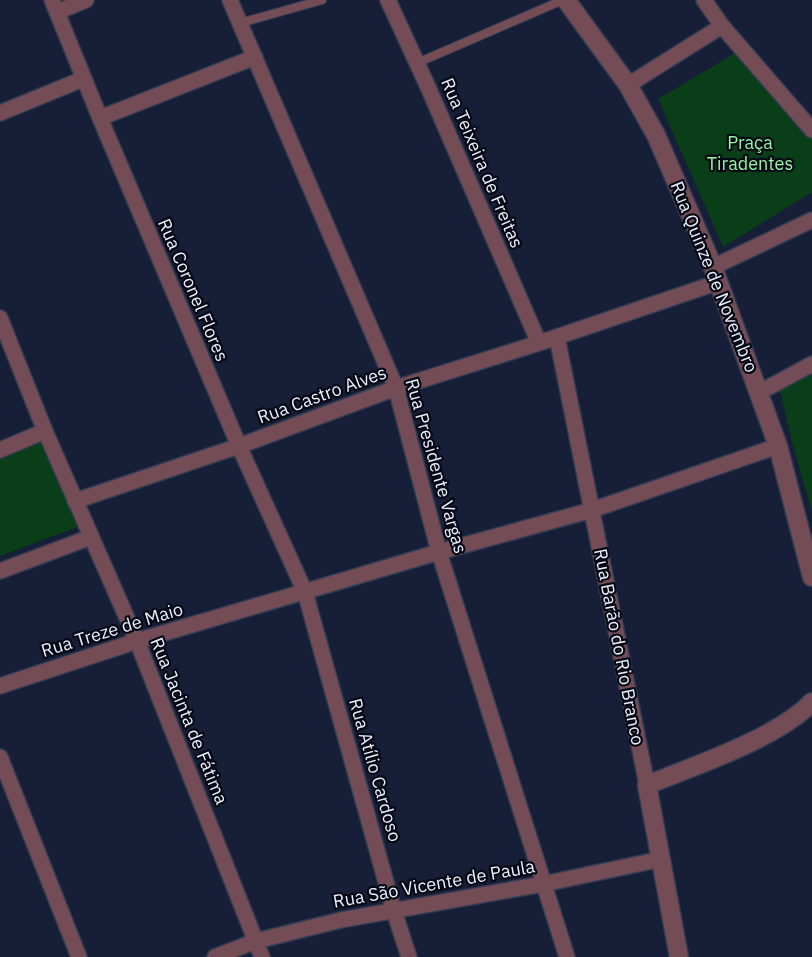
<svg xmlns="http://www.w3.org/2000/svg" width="812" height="957" viewBox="0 0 812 957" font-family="'IBM Plex Sans',sans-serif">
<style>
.green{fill:#0a3e18}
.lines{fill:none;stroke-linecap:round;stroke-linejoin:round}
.service-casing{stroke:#343c53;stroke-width:10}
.minor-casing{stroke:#343c53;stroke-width:18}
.tertiary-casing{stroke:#343c53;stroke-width:21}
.service{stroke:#734c56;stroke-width:8}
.minor{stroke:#734c56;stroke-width:15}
.tertiary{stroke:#734c56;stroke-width:18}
.labels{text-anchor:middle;stroke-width:4.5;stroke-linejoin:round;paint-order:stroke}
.park-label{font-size:18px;fill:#94f8a3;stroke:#060914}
.street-label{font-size:18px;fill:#eaf0fd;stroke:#060914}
</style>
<rect width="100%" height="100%" fill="#161f37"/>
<path class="green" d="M742 49 812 131V192L723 247 658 99Z
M812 368V512L791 438 779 387Z
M41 434 83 525 0 556V452Z"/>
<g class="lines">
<defs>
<path id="service" d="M240 23 322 0
M417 63 563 0"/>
<path id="minor" d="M52 0 100 118 239 446 305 592 394 911 409 957
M230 0 396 388 439 552 567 957
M388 0 428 87 539 343
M704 0 722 26 812 130
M57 12 86 0
M628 85 722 26
M0 113 83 79
M100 118 255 57
M713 267 812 220
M0 318 45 431 137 641 262 957
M557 337 647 785
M760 392 812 364
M0 450 45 431
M75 501 239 446 396 388 539 343 719 282
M0 571 91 537
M0 686 137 641 439 552 592 510 778 446
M0 757 79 957
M215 957 256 941 341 920 543 884 662 859"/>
<path id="tertiary" d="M566 0 628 85 656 135 713 267 778 446 812 577
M679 957 647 785C694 766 778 738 812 702"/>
</defs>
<use href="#service" class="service-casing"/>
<use href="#minor" class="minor-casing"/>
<use href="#tertiary" class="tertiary-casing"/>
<use href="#service" class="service"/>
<use href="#minor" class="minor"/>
<use href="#tertiary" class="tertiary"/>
</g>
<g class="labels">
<g class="park-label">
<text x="750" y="149">Praça<tspan x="750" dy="21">Tiradentes</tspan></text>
</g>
<g class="street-label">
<text transform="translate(482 163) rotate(67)" y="6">Rua Teixeira de Freitas</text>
<text transform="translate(714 277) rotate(68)" y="6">Rua Quinze de Novembro</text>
<text transform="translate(193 290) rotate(67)" y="6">Rua Coronel Flores</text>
<text transform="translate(322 395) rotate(-20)" y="6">Rua Castro Alves</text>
<text transform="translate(436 466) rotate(74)" y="6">Rua Presidente Vargas</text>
<text transform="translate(112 630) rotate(-17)" y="6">Rua Treze de Maio</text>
<text transform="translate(619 647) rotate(79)" y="6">Rua Barão do Rio Branco</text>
<text transform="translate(189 721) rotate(68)" y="6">Rua Jacinta de Fátima</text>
<text transform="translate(375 770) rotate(74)" y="6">Rua Atílio Cardoso</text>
<text transform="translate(434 884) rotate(-10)" y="6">Rua São Vicente de Paula</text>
</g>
</g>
</svg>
